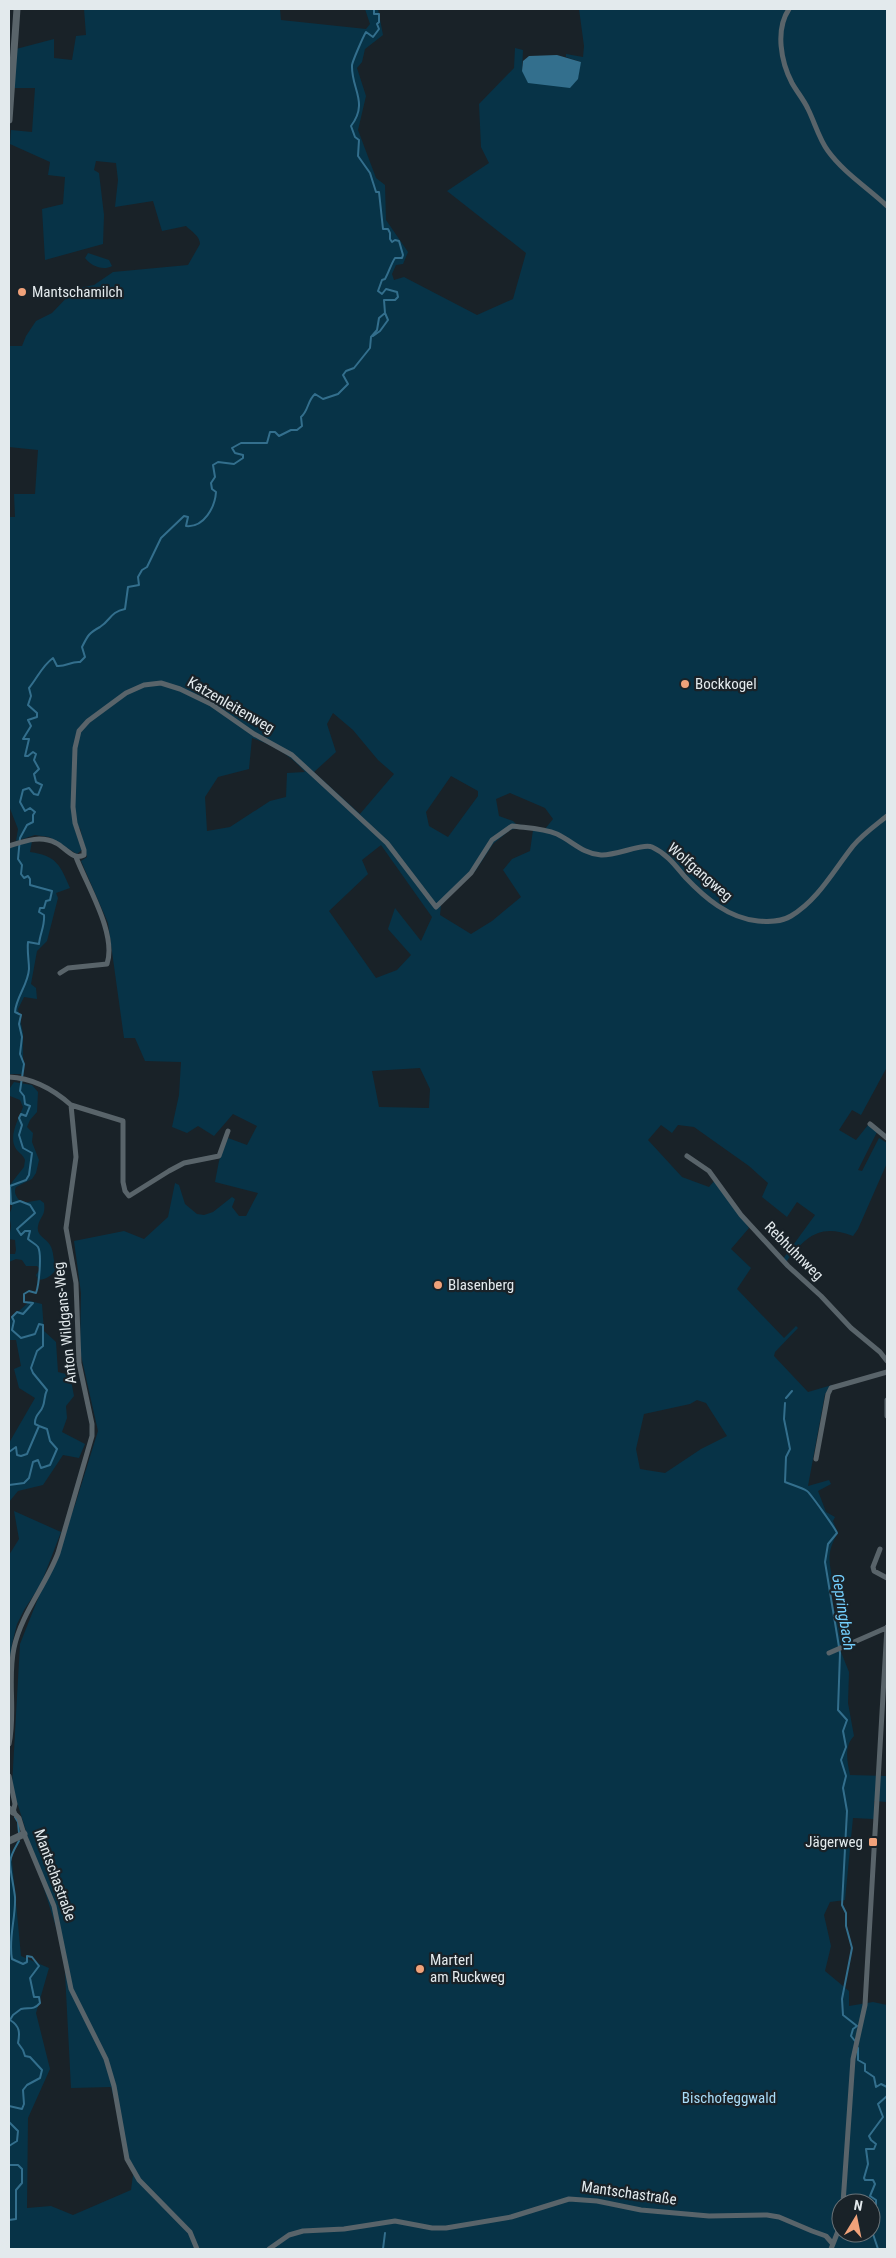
<svg xmlns="http://www.w3.org/2000/svg" width="896" height="2258" viewBox="0 0 896 2258" font-family="'Roboto Condensed',sans-serif">
<style>
.green{fill:#073347;fill-rule:evenodd}
.water{fill:#336f8d}
.lines{fill:none;stroke-linecap:round;stroke-linejoin:round}
.stream{stroke:#336f8d;stroke-width:2}
.minor{stroke:#59646a;stroke-width:5}
.tertiary{stroke:#59646a;stroke-width:7}
.poi-dot{fill:#f0a27a;stroke:#192228;stroke-width:2}
.labels{text-anchor:middle;stroke-width:4.5;stroke-linejoin:round;paint-order:stroke}
.poi-label{font-size:15px;fill:#e3eaed;stroke:#192228;text-anchor:start}
.street-label{font-size:15px;fill:#e3eaed;stroke:#192228}
.park-label{font-size:15px;fill:#a9dcf8;stroke:#192228}
.water-label{font-size:16px;font-style:italic;fill:#73cdfb;stroke:#192228}
</style>
<rect width="100%" height="100%" fill="#192228"/>
<path class="green" d="M84 9H280L281 20 366 29 370 24 365 9H378L383 35 365 49 362 62 357 68 366 96 358 130 376 178 385 185 386 220 408 252 403 264 396 265 392 274 394 280 404 277 477 315 513 299 526 253 447 191 489 163 481 147 479 104 514 68 515 48 523 50 522 71 581 62 566 57V54L583 57 584 46 579 9H887V1067L861 1115 852 1110 839 1130 856 1140 868 1125 877 1132 858 1170 862 1171 879 1138 887 1143V1163L858 1229 853 1236C820 1223 806 1236 786 1262L783 1259 815 1215 797 1202 787 1217 762 1197 768 1183 749 1166 694 1127 678 1125 672 1133 661 1125 648 1140 682 1177 709 1187 715 1180 749 1228 731 1249 751 1268 737 1289 784 1338 796 1326 798 1328 775 1352 774 1356 808 1392 832 1385 825 1394 808 1486 829 1480 831 1484 818 1491 826 1512 835 1517 833 1521 838 1533C819 1563 839 1572 829 1594L845 1644 839 1647 849 1672 848 1703 854 1736C844 1746 847 1761 850 1775L887 1776V1802L874 1801V1819L853 1818 845 1900 830 1902 824 1915 831 1946 825 1971 849 1991V2006L873 2002 887 2005V2249H9V1849L11 1850 21 1956 49 1968 36 2013 50 2069 28 2118 27 2208 51 2206 73 2215 131 2190 133 2175 111 2087 71 2088 64 1953 12 1786 20 1644 75 1505 98 1431 80 1351 81 1293 74 1241 124 1231 144 1239 168 1217 175 1183 179 1185 185 1204 197 1214 204 1215 213 1212 232 1197 235 1199 232 1207 239 1216H246L258 1193 215 1182 219 1161 228 1138 247 1145 257 1126 233 1114 214 1136 198 1126 187 1133 172 1127 179 1095 181 1062 145 1061 135 1038H124L108 923 81 861 87 857 80 828 75 830 83 849 77 854 49 837 35 835 16 841 18 829 9 806V517H15L14 494H35L38 450 9 447V346H22L26 336 36 321 52 313 73 291 79 288 94 285 113 272 188 265 200 244C200 236 191 231 186 226L162 231 153 201 115 207 118 180 116 163 96 161 94 170 99 173 104 215 103 244 45 260 42 209 63 204 65 177 48 175 50 162 10 144 11 130 32 132 35 88H13L16 49 54 39V58L72 60 76 36 86 35ZM333 713 353 730 378 760 394 774 360 814 314 772 336 752 327 724ZM252 738C274 745 290 755 305 772L287 773 286 797 270 801 230 827 207 831 205 797 218 777 249 769ZM451 776 478 791V796L448 837 429 826 426 812ZM510 793 545 808 553 819 545 829 516 824 513 821 499 816 496 799ZM520 828 533 830 530 851 512 859 503 870 521 897 492 921 471 934 440 915 441 905 476 870 493 844 510 830ZM381 845 432 917 421 941 395 908 388 929 411 955 397 970 376 978 329 911 368 874 362 860ZM420 1068 430 1089 429 1108 379 1107 372 1071ZM697 1400 706 1403 727 1436 701 1449 665 1473 640 1469 636 1449 644 1414 690 1404ZM841 2203H871V2233H841Z
M88 253 109 260 112 266C103 271 91 266 85 258Z
M32 841 30 852C57 856 60 865 70 888L56 893 58 898 47 941 37 951 31 984 36 988 37 999 24 997 18 1009 23 1033V1074H9V848Z
M14 1082 32 1085 38 1092 37 1112 30 1120 27 1127 33 1133 32 1142 39 1160 36 1173 32 1179 16 1187C13 1193 17 1198 22 1203L40 1200 44 1203C46 1216 40 1216 38 1226 36 1236 46 1238 50 1245 54 1251 53 1261 56 1268 54 1275 45 1280 38 1280L36 1275 40 1269 37 1266H26L22 1260 16 1259 9 1262V1254H15L16 1250 15 1240 9 1239 11 1226 9 1214C16 1204 9 1196 9 1186L24 1167 25 1160C23 1154 17 1152 15 1147 9 1135 19 1118 23 1107L20 1100 10 1096V1088Z
M30 1301 42 1304 44 1331 56 1342 58 1372 70 1375 74 1396 66 1406 67 1418 62 1432 85 1444 79 1458 63 1455 43 1485 18 1491 9 1502V1443L35 1398 19 1388 14 1369 21 1366 16 1340H9V1320Z
M14 1511 61 1532 41 1584 24 1610 17 1624 12 1644 9 1675V1555L19 1539Z"/>
<path class="water" d="M557 55 581 62 578 79 570 88 528 83 522 71 523 61 529 56Z"/>
<g class="lines">
<path class="stream" d="M373 336 380 331 388 320 385 313
M786 1398 792 1391
M785 1403 784 1419 790 1449 786 1457 785 1482C792 1485 801 1487 807 1491 810 1493 835 1528 837 1533L828 1544 825 1562 840 1653 838 1710 847 1720 843 1731 846 1747 841 1760 846 1776 843 1788 847 1811 842 1905 846 1913V1926L852 1948 842 1999 843 2015 857 2026 853 2029 851 2036 855 2041
M39 1426 35 1424C34 1415 41 1413 43 1406 45 1401 44 1396 47 1390L33 1373 31 1368 37 1351 43 1346V1325L39 1324 35 1334 21 1338 12 1330 14 1321 12 1317 17 1312 23 1314 33 1303 24 1302V1294L29 1291 36 1293C39 1285 42 1254 38 1247 36 1244 31 1242 28 1239L30 1231H25L21 1235 17 1229 35 1213 30 1205 20 1201 11 1204 10 1186 26 1180 29 1175 32 1153 23 1148 19 1135 22 1125 19 1118 21 1114 26 1116 30 1106 25 1104 24 1096 20 1091 24 1064 20 1054 22 1037 19 1024 21 1015 15 1012C16 997 28 985 29 969 29 960 27 952 28 942L39 944C40 933 45 926 44 915L39 912 40 908H44L46 901 50 900 52 891 30 885V879L28 876 24 878 21 874 22 865 18 859 20 838 27 825 33 822V815L35 812 30 808 25 811 20 802 23 790 29 788 34 794 38 795 42 785 36 782 34 774 39 769 34 760 36 754 33 752 28 756H25L29 739H23L31 726 28 720 37 717V713L28 705 31 696 29 688C38 677 42 666 53 658L57 666C66 667 71 661 80 662L85 657 82 647C88 635 89 633 100 627 111 620 110 612 125 609L128 587 139 585 138 577 142 570 147 567 161 538 184 516 188 517 186 526C204 528 215 507 216 492L212 489 211 483 215 477 213 465 218 462 234 464 243 458V455L235 453 232 448 241 443H267L270 432H275L279 436 291 430H297L302 426 301 417C309 410 307 401 315 394L323 399 338 394 348 384 343 375 346 371 354 368 370 348 371 337 377 330 379 318 385 313 384 300H395L398 297 397 292 386 289 382 294 378 291 382 280 385 279C389 272 391 264 395 258H402L403 255 399 241 395 240 392 242 390 239V233L388 229H383L379 192H376L370 173 358 156 359 140 355 137 351 126C369 102 351 89 352 65 353 60 363 37 366 32L373 37 379 29 377 24 379 22V14H374V9
M9 1452 16 1447 17 1455 21 1456 27 1454 39 1426 47 1429 50 1441 57 1449 50 1465 41 1468 38 1460 33 1462 29 1478 24 1483 9 1485
M15 1817 18 1822 19 1833
M858 2048V2060L865 2064V2071L874 2077 876 2087 881 2084 887 2087
M9 2106 22 2109 24 2104 23 2090 27 2085 40 2078 42 2070 30 2057 25 2056 23 2050 18 2043C20 2033 20 2026 10 2020L13 2015 21 2009C29 2007 33 2011 40 2003L39 1997H34L30 1978 39 1966 32 1957 27 1956V1962L23 1964 12 1959C8 1938 16 1918 15 1897 14 1887 10 1871 10 1862 11 1854 15 1848 19 1841
M9 2122 18 2131 17 2141 9 2146
M9 2165H18L22 2169V2183L16 2190V2219L9 2220
M871 2207 876 2206V2200L870 2196 875 2184 873 2180H865L864 2178 868 2164 866 2149H874L876 2144 871 2140 869 2136 883 2117 878 2104 887 2096
M871 2219 877 2220 878 2226 873 2234 878 2249
M383 2249 385 2233"/>
<path class="minor" d="M789 9C775 30 781 62 792 83 797 92 804 100 808 109 815 123 819 139 828 151 844 173 868 188 887 206
M9 846C25 841 40 835 56 843 65 847 73 861 84 855V850L75 823 73 807 75 748 79 731 88 721 126 693 144 685 161 683 180 689 211 704 254 734 292 755 387 843 436 907 471 873 492 840 512 826C527 828 543 828 557 834 572 841 583 854 601 855 615 856 643 843 652 847 667 854 675 865 685 877 705 898 728 918 758 921 770 922 781 922 791 916 818 900 834 870 853 846 863 834 876 825 887 816
M60 973 68 968 107 964C117 934 87 886 76 857
M9 1077C33 1078 53 1089 71 1105L76 1157 66 1228 76 1283 79 1363 92 1424V1436L58 1553C46 1585 21 1614 14 1648 7 1679 16 1712 9 1744
M71 1105 123 1121V1182L125 1191 129 1196 169 1171 184 1163 219 1156 228 1131
M870 1124 887 1138
M687 1156 709 1171 741 1215 788 1266 821 1296 851 1328 880 1352 887 1361
M887 1400V1416
M816 1459 828 1394 831 1388 887 1372
M880 1549 873 1567 874 1571 887 1578
M829 1653 886 1628
M9 1776 15 1804 13 1812 19 1818 24 1834 54 1906 71 1989 106 2059 114 2086 127 2159 139 2180 190 2232 197 2249
M843 2203 853 2059 865 2005 887 1627
M269 2249 289 2235 303 2231 344 2229 395 2221 432 2228H446L511 2217 569 2199 597 2201 641 2210 709 2216 767 2215 779 2217 812 2231 826 2236 832 2243
M831 2249 840 2226 841 2217"/>
<path class="tertiary" d="M9 120 17 9
M9 1809 13 1812
M9 1841 24 1834"/>
</g>
<g class="poi-dot">
<circle cx="22" cy="292" r="5"/>
<circle cx="685" cy="684" r="5"/>
<circle cx="438" cy="1285" r="5"/>
<rect x="868" y="1837" width="10" height="10" rx="2.5"/>
<circle cx="420" cy="1969" r="5"/>
</g>
<g class="labels">
<g class="poi-label">
<text x="32" y="297">Mantschamilch</text>
<text x="695" y="689">Bockkogel</text>
<text x="448" y="1290">Blasenberg</text>
<text x="863" y="1847" text-anchor="end">Jägerweg</text>
<text x="430" y="1965">Marterl<tspan x="430" dy="17">am Ruckweg</tspan></text>
</g>
<g class="street-label">
<text transform="translate(231 705) rotate(30)" y="5">Katzenleitenweg</text>
<text transform="translate(700 872) rotate(41)" y="5">Wolfgangweg</text>
<text transform="translate(794 1251) rotate(45)" y="5">Rebhuhnweg</text>
<text transform="translate(65 1323) rotate(-96)" y="5">Anton Wildgans-Weg</text>
<text transform="translate(55 1875) rotate(70)" y="5">Mantschastraße</text>
<text transform="translate(629 2193) rotate(8)" y="5">Mantschastraße</text>
</g>
<g class="park-label">
<text x="729" y="2103">Bischofeggwald</text>
</g>
<g class="water-label">
<text transform="translate(844 1612) rotate(81)" y="6">Gepringbach</text>
</g>
</g>
<rect width="896" height="2258" fill="none" stroke="#e3eaed" stroke-width="20"/>
<g transform="translate(856 2218) rotate(10)"><circle r="24" fill="#192228" stroke="#6a7277"/>
<path d="M0-4L9 19L0 12L-9 19Z" fill="#f0a27a"/>
<text y="-8" font-size="14" font-weight="bold" text-anchor="middle" fill="#e3eaed">N</text>
</g>
</svg>
